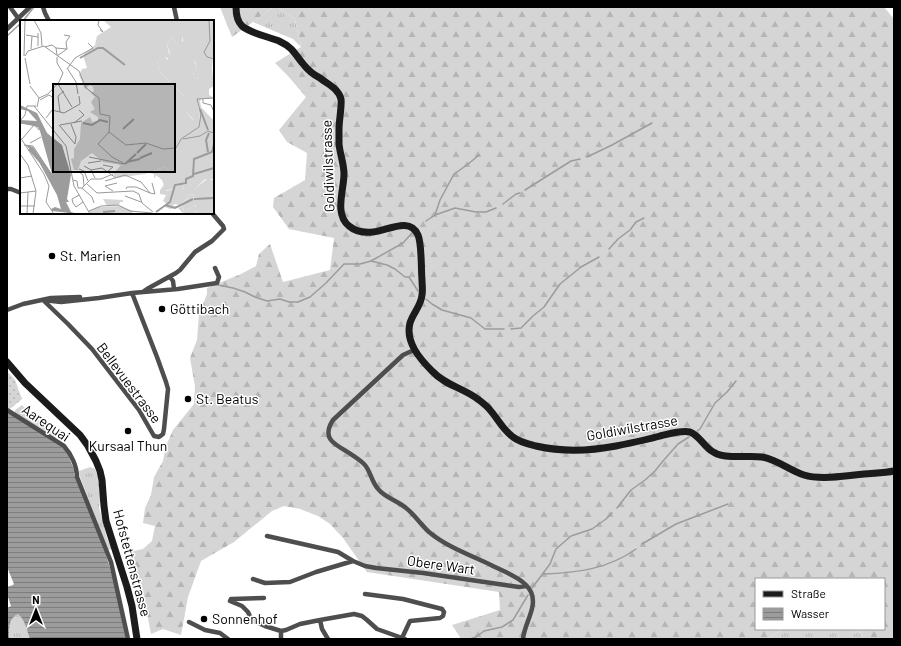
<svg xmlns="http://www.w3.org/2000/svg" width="901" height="646" viewBox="0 0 901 646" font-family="Barlow,sans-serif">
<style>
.grass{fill:url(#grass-tufts)}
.forest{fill:url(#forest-firs)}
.park{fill:url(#park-dots)}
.water{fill:url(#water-rules)}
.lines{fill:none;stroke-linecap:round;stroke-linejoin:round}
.stream{stroke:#9c9c9c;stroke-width:1.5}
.street{stroke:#4e4e4e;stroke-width:4.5}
.secondary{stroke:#1b1b1b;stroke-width:7}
.poi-dot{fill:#000;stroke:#fff;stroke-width:1.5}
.labels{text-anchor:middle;stroke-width:3;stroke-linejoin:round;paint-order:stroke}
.street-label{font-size:14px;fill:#000;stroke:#fff}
.poi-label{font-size:14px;fill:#000;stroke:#fff;text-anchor:start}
.inset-river{fill:none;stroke:#9c9c9c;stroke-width:2}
.inset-road{fill:none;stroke:#999;stroke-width:1}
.view{fill:#000;fill-opacity:0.15;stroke:#000;stroke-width:2}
.inset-edge{fill:none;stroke:#000;stroke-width:2}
</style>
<defs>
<pattern id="grass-tufts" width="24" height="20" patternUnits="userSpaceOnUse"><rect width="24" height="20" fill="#d5d5d5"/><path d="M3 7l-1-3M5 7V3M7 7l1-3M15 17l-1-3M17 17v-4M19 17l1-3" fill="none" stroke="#b5b5b5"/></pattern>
<pattern id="forest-firs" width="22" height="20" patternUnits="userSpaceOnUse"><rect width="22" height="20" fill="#d5d5d5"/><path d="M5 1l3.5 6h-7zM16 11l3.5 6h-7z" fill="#b5b5b5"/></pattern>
<pattern id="park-dots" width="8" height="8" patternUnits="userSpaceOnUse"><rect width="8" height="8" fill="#d5d5d5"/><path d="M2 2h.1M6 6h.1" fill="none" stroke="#b5b5b5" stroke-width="1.8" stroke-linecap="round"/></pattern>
<pattern id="water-rules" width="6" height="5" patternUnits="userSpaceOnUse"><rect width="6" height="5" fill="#9c9c9c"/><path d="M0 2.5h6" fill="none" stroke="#7d7d7d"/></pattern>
</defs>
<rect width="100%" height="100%" fill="#fff"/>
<path class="grass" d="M274 7H277L295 19 301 47 293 39 253 22Z
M22 405 56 437 55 438 15 413V410Z
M90 467 95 469 99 479 101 494 99 507 107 538 112 549 108 550 80 477 79 471Z
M19 614 24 620 30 639H9C9 630 8 615 19 614Z
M784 629H858L861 633 864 639H761L768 638Z"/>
<path class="forest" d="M220 7H274L232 37Z
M277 7H884L894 19V639H864L861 633 858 629H884V579H756V629H784L768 638 761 639H459L460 637 452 625 500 610 499 592 367 572 343 538 330 524 318 516 300 509 284 506 272 511 234 542 201 561 188 597 181 635 163 629 151 634 141 583 134 580 133 577 135 571 129 552 143 549 152 541 155 526 143 523 145 508 151 495 154 477 163 461 166 446 173 430 194 404 195 386 190 358 197 340 199 314 207 294V288L241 274 256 266 259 254 270 244 283 282 330 270 334 238 289 229 273 207 274 198 305 180 307 153 287 142 279 130 306 97 288 76 275 63 301 47 295 19Z"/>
<path class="park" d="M7 371 15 380 22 399 10 409 7 407Z"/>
<path class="water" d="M7 412 66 450 75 472 74 474 105 552C115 581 120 610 126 639H30C27 631 25 619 18 614 8 618 9 630 9 639H7V608L11 606 7 594V587L13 585 14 584 7 567Z"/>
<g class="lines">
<path class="stream" d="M23 21 34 7
M7 36 21 23
M587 157 612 145 652 123
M525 190 571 161 580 159
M503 204 516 194 520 193
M435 215 440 200 454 174 467 165 479 155
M426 221 435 215 455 208 476 212H486L496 208
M609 249 618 239 630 230 636 222 644 218
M371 261 403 243 412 233
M218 285 233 288 245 292 255 297 267 301 280 299 289 302H298L310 297 326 283 344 264H360L371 261 387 265 395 269 405 277H409L418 291
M426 299 432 304 442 310 471 318 485 329H504
M511 329 521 328 533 316 544 307 560 284 581 267 599 257
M697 431 700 429 715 403 727 392 736 381
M617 508 631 490 645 480 655 471 663 461 678 444 689 437
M642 544 676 524 728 504
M543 574C577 573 608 569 636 549
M532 588 550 564 556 549 571 536 592 529 606 519 612 513
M470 639 476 637 484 631 502 627 513 620 528 595"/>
<path class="street" d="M10 7 18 18
M43 7 45 13 49 21
M174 7 177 21
M7 29 30 7
M7 189H11L21 193
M170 277 173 281 174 289
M144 291 147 289 176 273 180 270 195 252 212 241 224 229 223 226 212 213
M43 300 68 324 92 349 139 410 154 436 159 437 163 434 164 429 168 389 166 382 157 357 132 293
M43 300 61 302 99 298 132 293 178 289 217 283 219 277 215 268
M7 310 23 304 51 298 80 297
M414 350 403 355 333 420C322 437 332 443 346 451 352 455 359 459 364 464 371 471 371 482 379 490 386 498 398 501 406 508 415 515 421 525 429 532 447 547 470 555 491 565 504 572 524 578 531 592 538 607 524 624 523 639
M7 410 64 446C71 454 77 466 77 477L111 562 128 639
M267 536 338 552 353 561 365 566 376 568 423 573 505 585 519 587 526 586
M253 579 265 583 290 582 316 572 353 561
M365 594 403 599 442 609 444 612 443 616 440 618 410 621 402 638
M230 601 242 606 248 612 251 619 254 621 265 626 281 631 286 630 300 624 320 620 354 614 362 616 367 620 377 629 405 639
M230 601 231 599 264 598
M320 620 322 629 328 639
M189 622 205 630 220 633 228 639
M281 631V639"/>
<path class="secondary" d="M236 7C236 13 237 21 242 26 250 33 269 37 279 41 294 48 295 55 304 65 308 70 314 75 320 78 327 84 338 88 341 99 342 105 339 121 339 129 339 134 339 139 339 144 340 154 344 164 344 174 344 190 334 214 349 226 356 232 364 233 373 232 387 231 410 216 418 235 422 244 421 270 422 280 422 285 423 290 422 295 421 306 413 313 410 323 405 342 420 359 432 371 446 386 464 388 479 400 483 403 487 406 490 410 498 419 503 430 513 437 519 442 528 444 536 446 562 452 590 451 616 446 631 443 646 440 660 436 669 434 681 430 690 432 698 435 703 444 709 449 711 451 715 453 717 454 729 459 749 455 762 457 778 460 789 470 804 475 820 480 847 476 864 474 874 473 884 473 894 471
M7 362 25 383 80 435 88 446 96 461 100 471 102 480 104 506 106 521 127 587 132 606 137 639"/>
</g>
<g class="poi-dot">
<circle cx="52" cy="256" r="4"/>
<circle cx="162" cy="309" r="4"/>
<circle cx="188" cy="399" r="4"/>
<circle cx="128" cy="431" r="4"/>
<circle cx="204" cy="619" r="4"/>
</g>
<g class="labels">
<g class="street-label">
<text transform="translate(328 166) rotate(-92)" y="5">Goldiwilstrasse</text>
<text transform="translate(129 383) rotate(53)" y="5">Bellevuestrasse</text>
<text transform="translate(46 423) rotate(34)" y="5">Aarequai</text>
<text transform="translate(632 428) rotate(-10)" y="5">Goldiwilstrasse</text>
<text transform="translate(132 563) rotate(75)" y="5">Hofstettenstrasse</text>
<text transform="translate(441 565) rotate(8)" y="5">Obere Wart</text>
</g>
<g class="poi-label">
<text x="60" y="261">St. Marien</text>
<text x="170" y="314">Göttibach</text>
<text x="196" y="404">St. Beatus</text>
<text x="128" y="451" text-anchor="middle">Kursaal Thun</text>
<text x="212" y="624">Sonnenhof</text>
</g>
</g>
<g transform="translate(20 20)">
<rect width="194" height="194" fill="#fff"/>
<path d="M194 0V23L181 31 174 40 177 48 173 53 175 58 180 59 188 79 183 78 178 83 180 102H176L162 88 164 76 141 53 137 42 143 35 148 40 150 33 147 25 152 17 158 25 163 21V15ZM144 147 151 152 145 164 146 171 153 169 150 181 147 184 143 181 146 175 140 174V170L144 165 142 160 136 155 134 159V154L129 153ZM189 157 191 160 194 159V176L184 174 181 178 169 177 160 185 154 184 169 174 175 175V169ZM158 165H163L164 170 159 176H153ZM83 179 103 180V182H100L99 185 87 186ZM175 184 177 194 163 193 158 188 163 186 164 193Z" fill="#d5d5d5"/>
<path d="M83 0H191L186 13 175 20 167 15 163 16 161 27H159L152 17 147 25 151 40 143 36 137 42 141 53 168 80V84L163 88 172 99 180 102 178 83 180 81 181 87 194 101V159H185L175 169 176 175 169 174 152 186H160L169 177 181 178 187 165 185 174 194 176V194H177L175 184 164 193 163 186 150 189 143 186 150 182 153 169 143 171 144 161 151 152 144 147 125 154 96 158 93 154 101 145 83 142 72 133 61 141 58 150H54L51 139 54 138V129L60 119 61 103 70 97 72 102 78 101V97L70 92 75 89 71 82 75 77 71 73 74 71 73 67 70 65 65 69 59 55 62 49 67 48 63 35 75 25 77 16 91 7ZM158 165H163L164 169 159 176H154ZM194 23 192 49 194 66 189 69V75L194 78 188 79 184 74 180 59 175 58 173 53 177 48 175 41H171L183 25ZM101 186 113 191 112 194H70L69 191 78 187Z" fill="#d5d5d5" fill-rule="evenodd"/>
<path d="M0 85 17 93 27 113 42 125 51 155 47 179 49 182H46L51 192 58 194 32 191 31 189 35 187 41 189 37 175 17 138 6 125 13 127 32 154 20 111 18 107 0 103V100L17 101 8 91 0 89Z" fill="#9c9c9c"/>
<path class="inset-river" d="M60 38 78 28H83L105 45M180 89 188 110M63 103 72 105 80 100 88 102M103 109 114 99M9 129 21 143 49 194M188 132 186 120 189 113M117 133 126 124M120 138 132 133M107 142 120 139M105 144 116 134M174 154 194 148M174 179 194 178M145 185 155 188 173 179M83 192 95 191M136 192 150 182 155 165 166 163V159L173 156 174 139 192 132 194 124"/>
<path class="inset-road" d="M14 0 21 13 22 26M79 0 78 5 83 12 80 10M189 0 190 21 184 32 187 37 194 39M18 13V26M6 15 18 17M44 15 50 16 46 22 47 29M25 27 32 25 36 28M11 29 12 16M37 35 36 28 47 29M4 36 5 0M5 36 8 31 24 26 59 51 66 68 79 78 80 94 90 96 89 112 106 125 126 123 143 129 156 128 161 119 179 107 181 94 177 79 194 78M37 36 47 29M5 38 10 64M47 48 56 62 58 74M47 49 55 38 73 28 68 23M38 64 52 87M10 66 19 78 17 87M19 78 28 74 39 62 43 53 37 43V37M183 79V83L191 85 194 92M20 80 29 75 34 78M14 86 46 126 54 166 70 194M40 92 38 76 44 71M26 98 32 90 44 93 60 84 59 76M0 101 5 95 7 86H16M0 103 15 105 19 110M54 103 64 95 59 90M39 105 55 124 56 117 51 104M40 105 62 101M89 112 78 124 92 137 105 144M0 117 24 154 29 166 26 182 34 194M2 119 14 105M163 119 180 116 188 111 194 113M10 123 21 117M4 125 13 126 32 155M0 134 8 145 16 171 13 194M69 137 104 144M68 143 81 141M83 145 93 147 88 151M64 146 71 150 75 158M59 149 64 151 68 161M71 150 82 148 96 158M58 151 63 155 64 166M0 158 12 156M53 160 57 161 58 168H62M85 161 105 155 121 162 130 173 116 167H107L106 169M67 164 77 173 113 171 119 174 122 183 133 192M62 168 71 159H81L93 154M62 168 72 177 74 183M93 171 85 166 97 163M0 173 16 171M130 173 135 174 132 163M59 175 52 179 53 183 56 187 63 182M105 176 121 182M0 186H15M69 191 81 186 98 185 110 191 132 193M7 194 8 172"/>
<path class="view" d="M33 64H155V152H33Z"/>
<rect width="194" height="194" class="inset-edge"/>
</g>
<rect width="901" height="646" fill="none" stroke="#000000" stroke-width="16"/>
<rect x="755" y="578" width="130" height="52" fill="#ffffff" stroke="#999999"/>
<rect x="763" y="591" width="20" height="6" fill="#1b1b1b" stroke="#999999"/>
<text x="791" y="598" font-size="12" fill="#000000">Straße</text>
<rect x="763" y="608" width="20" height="12" fill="url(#water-rules)" stroke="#999999"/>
<text x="791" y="618" font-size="12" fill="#000000">Wasser</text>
<g transform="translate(36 610)" stroke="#ffffff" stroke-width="3" paint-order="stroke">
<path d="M0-3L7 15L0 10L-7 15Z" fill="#000000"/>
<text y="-6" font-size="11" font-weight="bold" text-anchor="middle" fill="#000000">N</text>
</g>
</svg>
